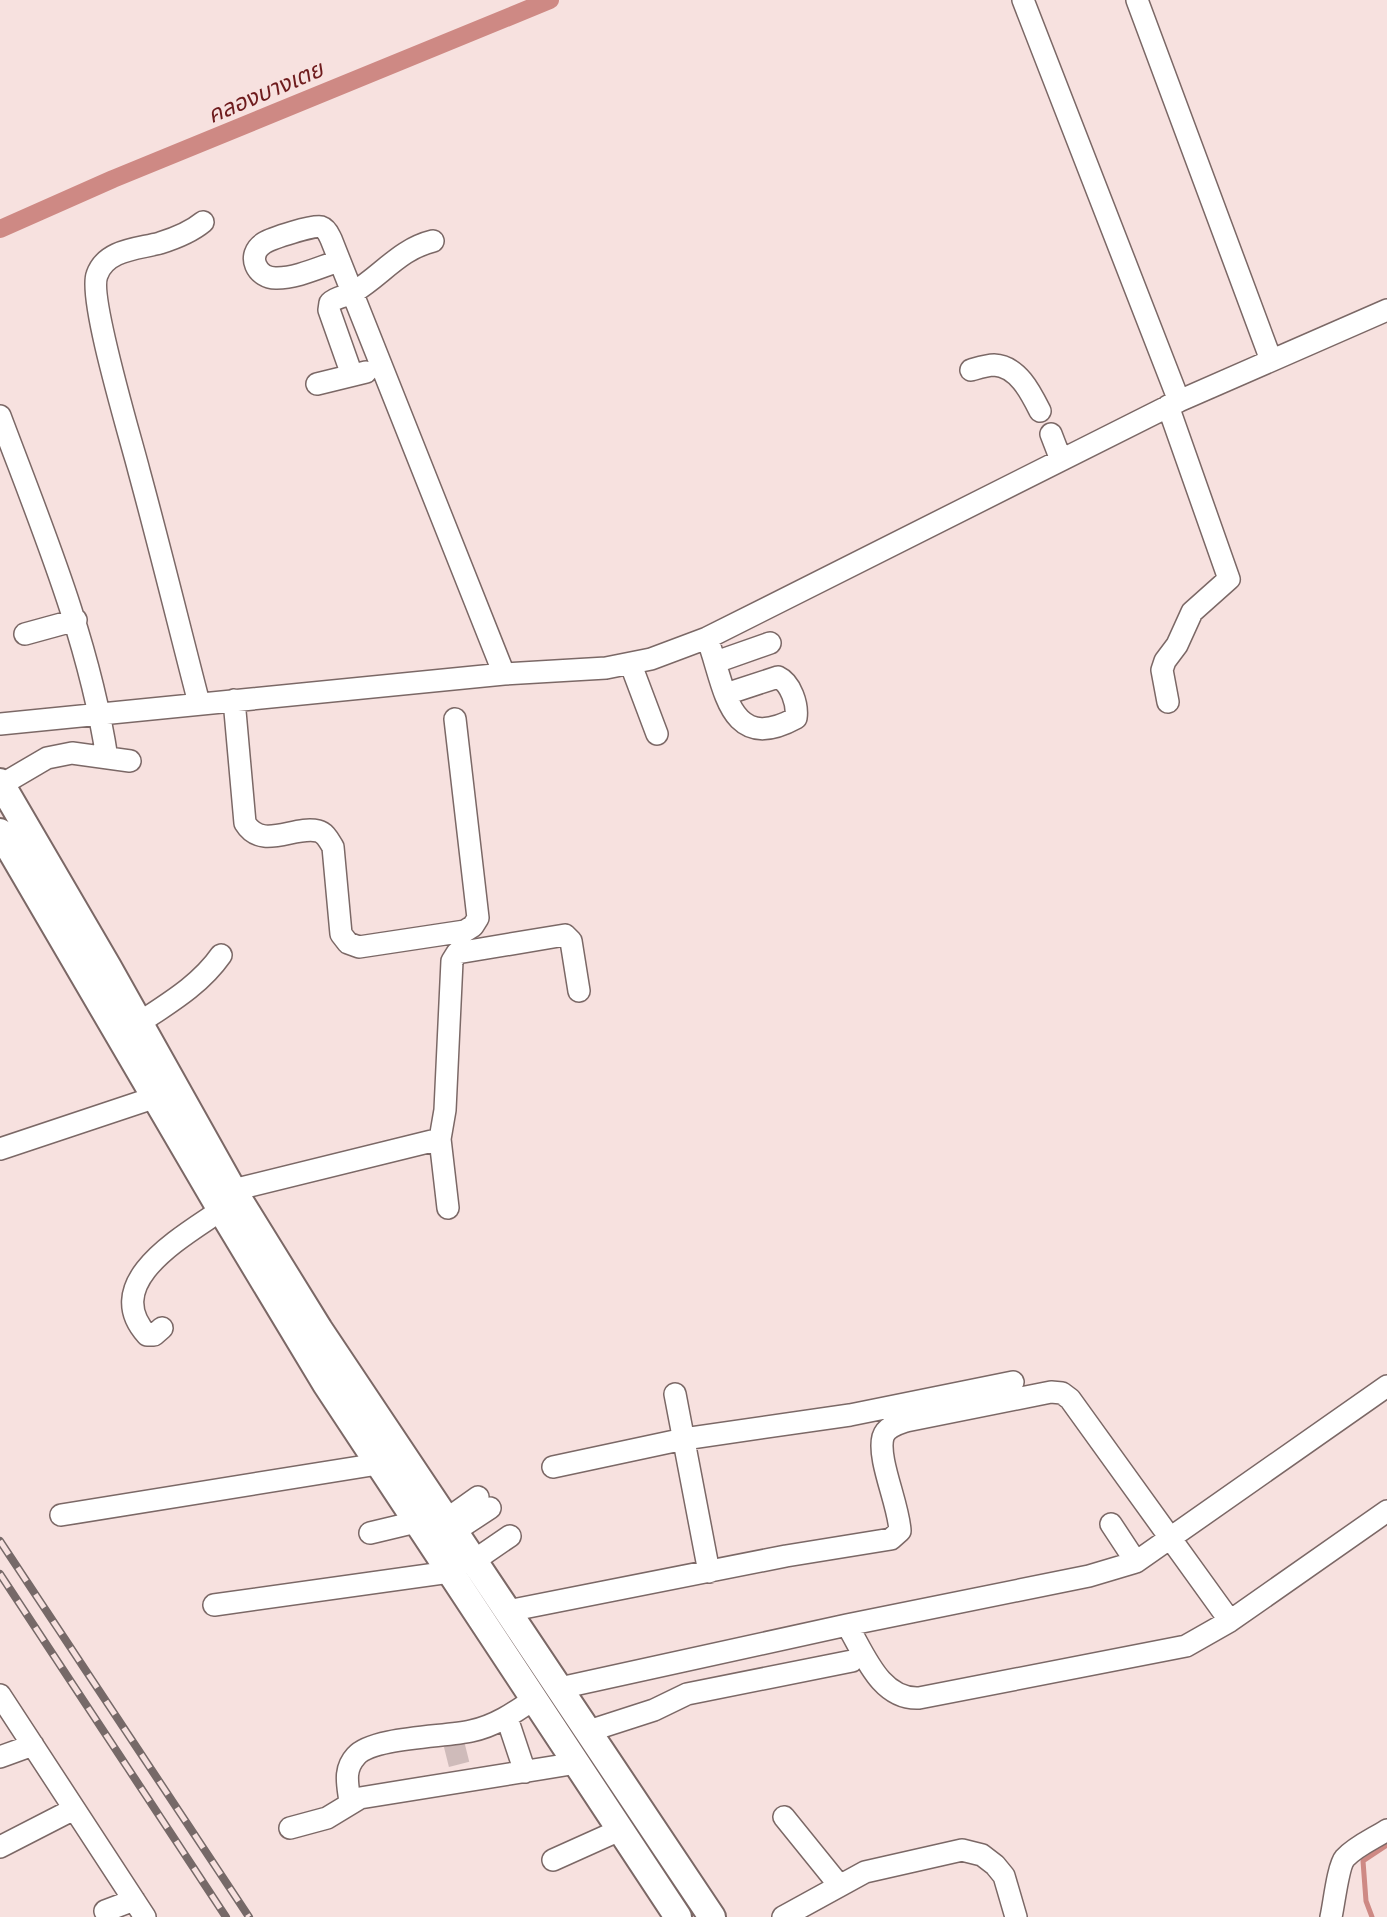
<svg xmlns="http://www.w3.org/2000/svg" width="1387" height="1917" viewBox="0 0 1387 1917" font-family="Commissioner,'Noto Sans Thai',sans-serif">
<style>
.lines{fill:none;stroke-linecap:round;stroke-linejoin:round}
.stream{stroke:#ce8984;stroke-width:5}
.canal{stroke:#ce8984;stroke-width:18}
.minor-tunnel{stroke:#cfbbba;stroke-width:21;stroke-dasharray:21 10;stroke-linecap:butt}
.minor-casing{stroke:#7b6866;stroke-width:24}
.major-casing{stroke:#7b6866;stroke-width:30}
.minor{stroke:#fff;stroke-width:21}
.major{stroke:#fff;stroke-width:26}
.rail-casing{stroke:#766968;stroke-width:8}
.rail{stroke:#f7e1df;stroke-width:5;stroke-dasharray:16;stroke-linecap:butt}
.labels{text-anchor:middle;stroke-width:7;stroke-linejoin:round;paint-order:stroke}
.water-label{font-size:23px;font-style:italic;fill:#6e1b1d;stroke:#f7e1df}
</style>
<rect width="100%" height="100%" fill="#f7e1df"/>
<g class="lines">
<path class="stream" d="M1372 1917 1366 1901 1363 1861 1387 1845"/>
<path class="canal" d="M0 229 113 179 550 0"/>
<path class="minor-tunnel" d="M454 1744 460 1768"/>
<defs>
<path id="minor" d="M1023 0 1179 401
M1137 0 1271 360
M339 261C320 267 297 278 277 278 257 279 245 255 264 243 272 238 313 225 321 227 327 229 329 235 331 239L504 674
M971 370C978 368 987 365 994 365 1018 366 1031 393 1040 411
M352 375 329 310 330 303C337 296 346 297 354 292 382 275 400 249 433 241
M317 384 366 372
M1168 406 1229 579 1192 612 1177 645 1165 661 1162 670 1168 702
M0 416C42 528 89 639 107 758
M1051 434 1061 460
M25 634 76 620
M707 638C725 684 727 756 796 718 798 705 791 683 778 677L726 694
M716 662 770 643
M631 665 657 734
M234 700 245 823C262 851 294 825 318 831 326 833 329 841 333 847L341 934 348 943 359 947 465 931 473 926 478 918 455 719
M199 703C179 626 160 548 139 471 131 439 88 298 97 275 106 249 139 249 160 243 176 238 191 232 203 222
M0 724 504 674 606 668 651 659 707 638 1179 401 1387 310
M1 785 47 758 72 753 130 761
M139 1023C169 1003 200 985 221 955
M440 1139 448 1208
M0 1149 156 1097
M233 1190 440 1139 445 1110 452 961 457 953 565 935 571 941 579 991
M162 1328 154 1335H147C99 1282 184 1236 221 1210
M675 1394 709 1572
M553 1467 684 1439 850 1415 1013 1382
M61 1515 378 1464
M447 1519 478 1497
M1111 1524 1136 1562
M455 1531 490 1508
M370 1533 416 1522
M475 1560 510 1536
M214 1605 450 1572
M508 1611 786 1556 891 1539 900 1531C899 1505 877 1459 883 1437 886 1427 897 1424 906 1421L1051 1392 1062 1393 1070 1399 1230 1621 1186 1646 919 1698C880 1700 864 1653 847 1625
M1230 1621 1387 1511
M560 1688 847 1625 1089 1576 1136 1562 1387 1386
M0 1695 145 1917
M507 1718 525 1772
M589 1731 654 1710 687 1694 852 1661
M0 1757 33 1745
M350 1802C348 1785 343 1770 356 1756 372 1737 445 1737 471 1731 495 1726 514 1713 534 1699
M784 1817 839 1885
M290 1828 327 1818 360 1798 577 1763
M0 1847 74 1809
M553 1860 622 1829
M105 1911 134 1900
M783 1917 865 1872 962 1850 982 1855 995 1865 1004 1876 1016 1917
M1331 1917C1334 1904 1338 1866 1345 1858 1356 1846 1373 1839 1387 1830"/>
<path id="major" d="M0 782 108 967 233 1190 319 1329 712 1917
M0 832 221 1210 326 1384 678 1917"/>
</defs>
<use href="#minor" class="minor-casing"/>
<use href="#major" class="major-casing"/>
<use href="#minor" class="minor"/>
<use href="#major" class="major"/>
<defs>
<path id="rail" d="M0 1541 249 1917
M0 1574 226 1917"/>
</defs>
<use href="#rail" class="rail-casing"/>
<use href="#rail" class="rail"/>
</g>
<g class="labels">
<g class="water-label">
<text transform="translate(265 92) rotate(-23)" y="8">คลองบางเตย</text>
</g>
</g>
</svg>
